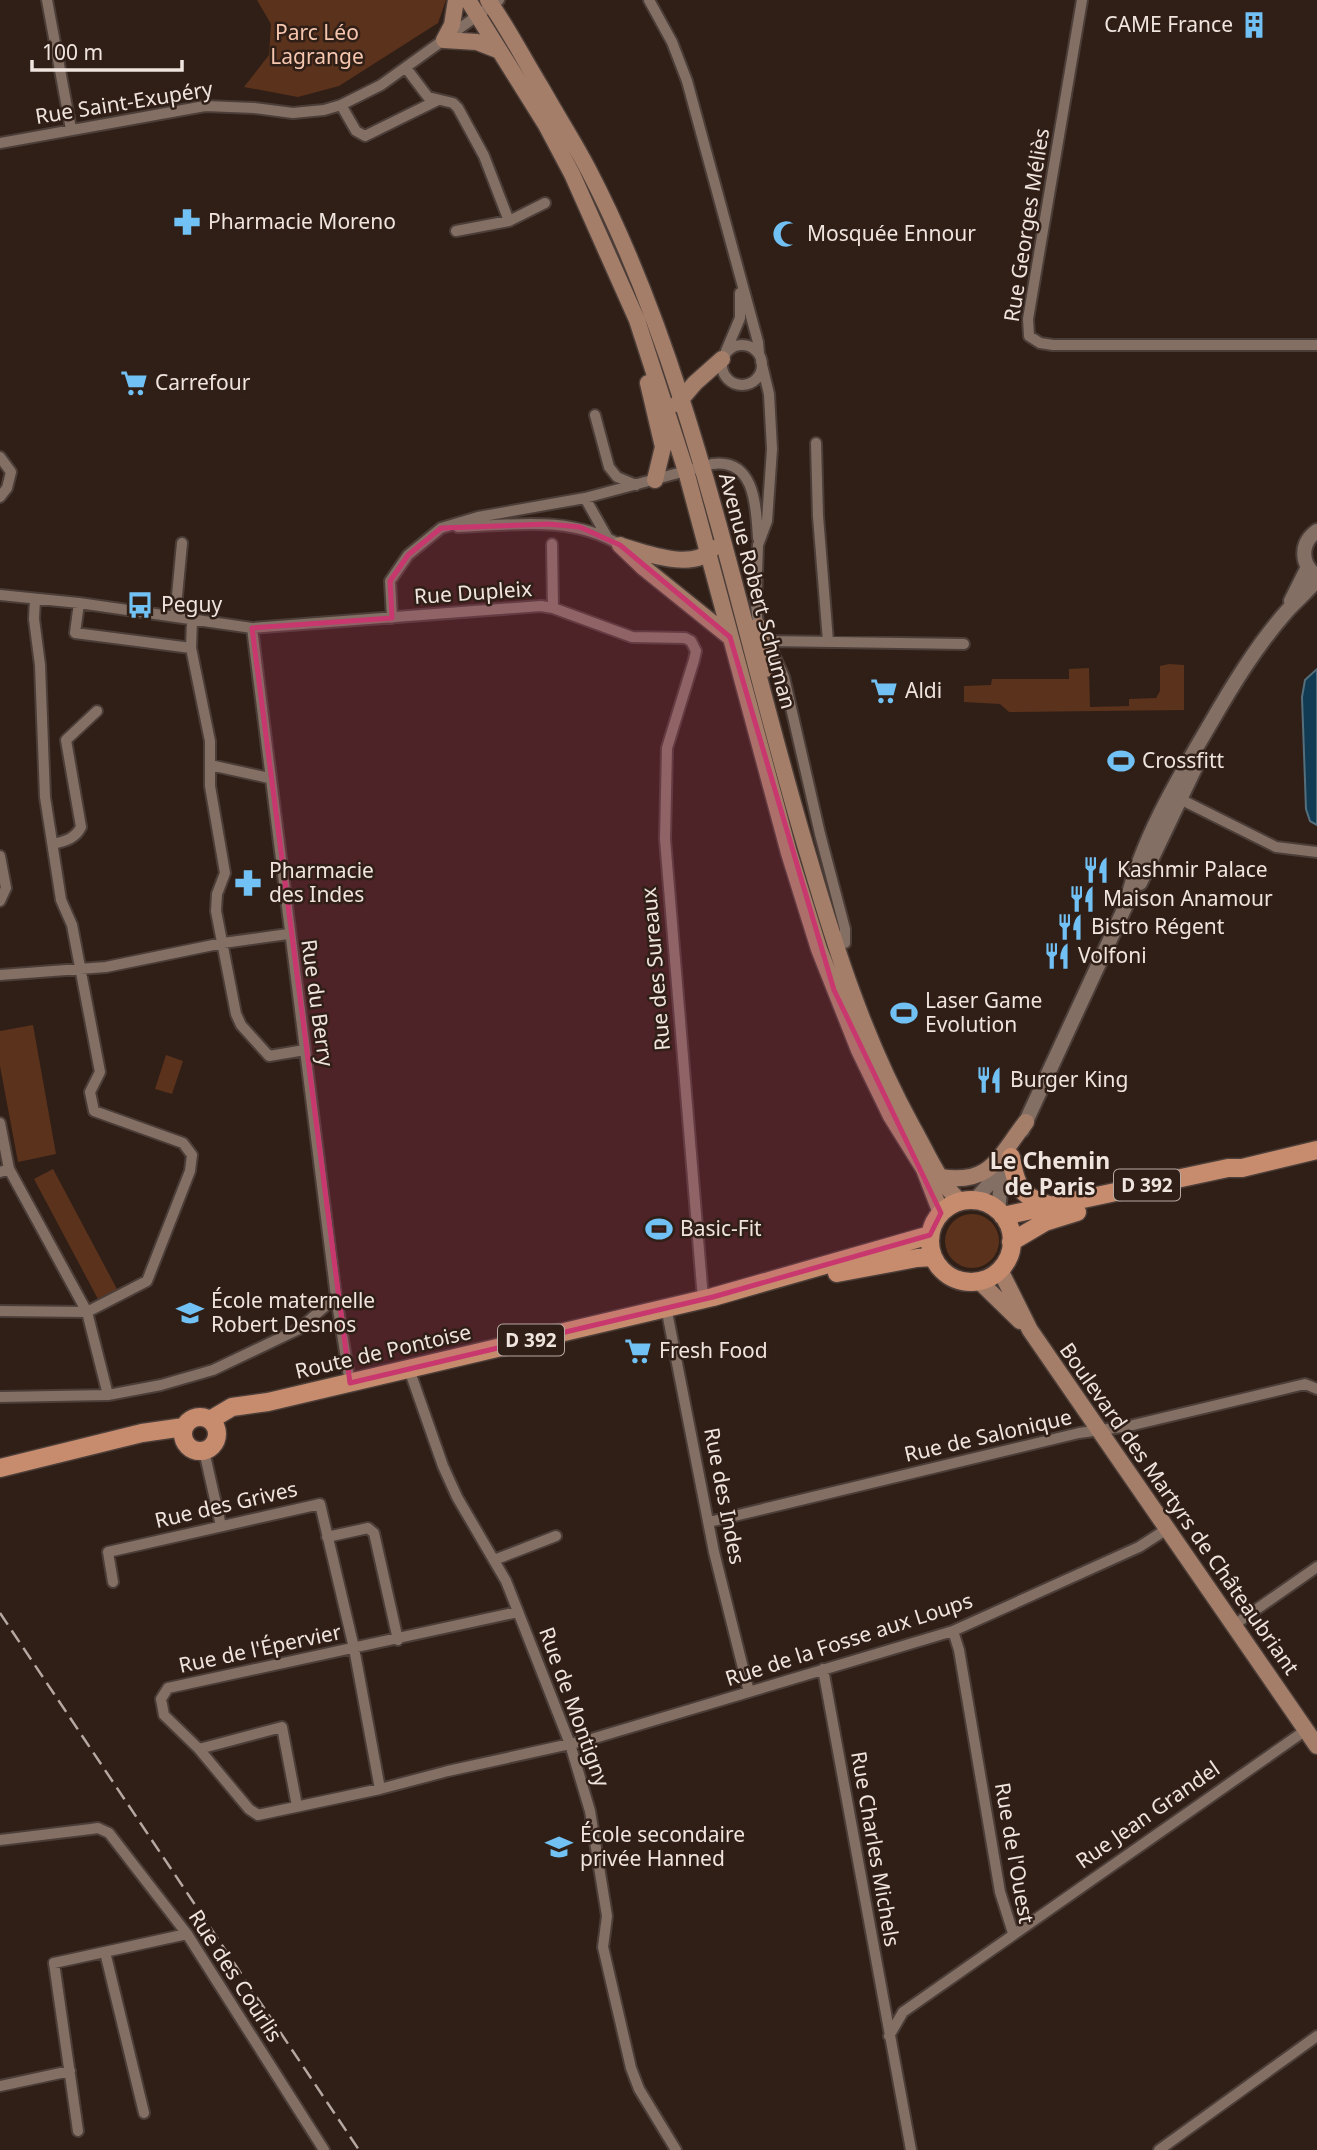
<svg xmlns="http://www.w3.org/2000/svg" width="1317" height="2150" viewBox="0 0 1317 2150" font-family="'Noto Sans',sans-serif">
<style>
.green{fill:#5b321c}
.water{fill:#113b52;stroke:#546e7c;stroke-width:2}
.lines{fill:none;stroke-linecap:round;stroke-linejoin:round}
.minor-casing{stroke:#4b3d38;stroke-width:14}
.tertiary-casing{stroke:#4b3d38;stroke-width:18}
.secondary-casing{stroke:#4b3d38;stroke-width:19}
.primary-casing{stroke:#4b3d38;stroke-width:21}
.minor{stroke:#836f64;stroke-width:10}
.tertiary{stroke:#836f64;stroke-width:14}
.secondary{stroke:#a57e69;stroke-width:16}
.primary{stroke:#c78c6e;stroke-width:18}
.rail{stroke:#b5a7a1;stroke-width:2.5;stroke-dasharray:14 7;stroke-linecap:butt}
.marked{fill:#c9376f;fill-opacity:0.2;stroke:#c9376f;stroke-width:5;stroke-linejoin:round}
.labels{text-anchor:middle;stroke-width:5;stroke-linejoin:round;paint-order:stroke}
.shield{fill:#301f17;stroke:#b6a9a3;stroke-width:2}
.shield-label{font-size:19px;font-weight:bold;fill:#f0e4df}
.poi-label{font-size:21px;fill:#f0e4df;stroke:#301f17;text-anchor:start}
.park-label{font-size:21px;fill:#f6c6ae;stroke:#301f17}
.street-label{font-size:21px;fill:#f0e4df;stroke:#301f17}
.neighbourhood-label{font-size:23px;font-weight:bold;fill:#f0e4df;stroke:#301f17}
</style>
<rect width="100%" height="100%" fill="#301f17"/>
<path class="green" d="M257 0H446L438 23 339 86 298 97 244 87 269 55 271 24Z
M1169 664 1184 665V710L1009 712 1000 704 964 702V686L991 685 992 679H1069V669L1089 668 1090 707 1129 706V699L1156 698 1160 691V666Z
M33 1025 56 1154 18 1162 0 1066V1031Z
M166 1055 183 1061 172 1094 155 1089Z
M53 1169 118 1291 99 1301 34 1179Z
M945 1241a27 27 0 1 1 54 0a27 27 0 1 1-54 0Z"/>
<path class="water" d="M1317 669V825L1310 821 1306 809 1302 697 1305 680Z"/>
<g class="lines">
<defs>
<path id="minor" d="M47 0 71 129
M649 0 672 42 687 81 758 342 759 354
M1082 0 1028 319 1029 336 1040 343 1053 345H1317
M406 68 428 97 453 103 458 108 484 156 509 221
M341 105 356 131 365 136 438 100
M0 143 205 106 254 108 293 113 324 110 341 105 381 85 499 0
M456 231 509 221 545 203
M722 365a20 20 0 1 1 40 0a20 20 0 1 1-40 0Z
M726 351 740 318V293
M761 361 769 394 772 449 767 521 758 545 756 604 758 626 768 641 784 677 820 834 845 929V943
M595 415 609 467 617 477 636 485
M816 443 818 516 828 641
M0 457 11 472 7 488 0 497
M585 498 607 537
M458 527C513 525 571 515 620 545
M552 544 553 608
M0 595 79 603 252 628 541 606 553 608 632 637 685 638 691 641 696 651 694 660 667 748 665 839 703 1299
M35 599 34 619 40 665 45 797 61 900 72 925 100 1072 90 1092 94 1111 183 1143 192 1155 190 1171 147 1281 87 1312 108 1395
M79 603 75 633 191 648 210 741V786L225 873 217 894 216 911 236 1014 241 1025 269 1056 305 1050
M175 617 182 543
M392 618 390 581 408 555 441 528 478 517 585 498 712 464C756 458 756 509 758 538
M252 628 336 1297 350 1383
M768 641 964 644
M191 648 192 620
M210 765 269 778
M1176 797 1276 847 1317 852
M53 844C65 841 75 839 81 827L66 740 97 711
M0 856 6 888 0 901
M0 975 106 967 223 943 288 934
M0 1123 9 1169
M0 1172 9 1169 87 1312 0 1311
M666 1307 714 1552 749 1692
M409 1369 443 1466 457 1497 506 1581 570 1744 590 1811 607 1916 603 1947 631 2068 639 2089 676 2150
M0 1397 108 1395 161 1385 213 1370 299 1329 336 1297
M204 1451 221 1526
M709 1522 1079 1433 1129 1426 1305 1384 1317 1389
M327 1537 368 1528 374 1533 398 1640
M494 1560 556 1536
M113 1582 108 1552 320 1504 354 1648 380 1789
M518 1612 168 1688 161 1699 164 1715 199 1749 249 1809 258 1815 380 1789 448 1771 588 1740 953 1631 1139 1547 1167 1529
M1234 1625 1317 1567
M953 1631 959 1650 1000 1892 1013 1933
M823 1669 911 2150
M199 1749 282 1727 297 1806
M0 1840 91 1829 98 1828 109 1833 187 1934 324 2150
M105 1952 144 2113
M889 2036 903 2012 1306 1730
M0 2086 70 2071
M78 2131 54 1963 187 1934
M1159 2150 1317 2036"/>
<path id="tertiary" d="M1317 531C1300 543 1300 564 1317 576
M1291 601 1308 567
M1140 883 1196 766
M1022 1130 1126 905C1141 841 1176 782 1209 726 1232 686 1257 645 1287 611 1297 600 1308 591 1317 580
M974 1201 1006 1165
M998 1211 1000 1192 1011 1155"/>
<path id="secondary" d="M456 0 452 25 444 40 477 42 500 51
M468 0 546 125 572 174 637 320 686 471 789 853 819 949 859 1050 891 1116 924 1169 941 1213
M488 0C508 28 524 60 542 89 557 116 574 142 588 169 626 242 656 320 681 398 730 550 763 706 809 858 836 950 865 1041 912 1126 927 1152 938 1182 961 1202
M648 383 663 447 655 480
M677 404 695 383 722 359
M620 545 643 567 730 637
M622 546C646 553 694 572 713 548
M758 626 766 669
M940 1177C991 1185 998 1158 1026 1122
M1000 1270 1030 1330 1317 1746
M979 1281 1020 1321"/>
<path id="primary" d="M1011 1157C1016 1189 1022 1197 1052 1206
M930 1241a41 41 0 1 1 82 0a41 41 0 1 1-82 0Z
M1003 1216 1228 1168H1242L1317 1150
M1011 1242 1045 1222 1077 1212
M837 1273 917 1258 933 1257
M183 1434a17 17 0 1 1 34 0a17 17 0 1 1-34 0Z
M210 1420 232 1407 268 1402 713 1297 930 1235
M0 1468 142 1433 184 1427"/>
</defs>
<use href="#minor" class="minor-casing"/>
<use href="#tertiary" class="tertiary-casing"/>
<use href="#secondary" class="secondary-casing"/>
<use href="#primary" class="primary-casing"/>
<use href="#minor" class="minor"/>
<use href="#tertiary" class="tertiary"/>
<use href="#secondary" class="secondary"/>
<use href="#primary" class="primary"/>
<path class="rail" d="M0 1613 359 2150"/>
</g>
<path class="marked" d="M548 524 580 527 620 545 730 637 834 990 941 1213 930 1235 713 1297 350 1383 252 628 392 618 390 581 408 555 441 528Z"/>
<defs>
<symbol id="building-bare" viewBox="-9 -9 18 18"><path d="M-4-6H4V6H1V3H-1V6H-4ZM-2.5-4.3h1.7v1.8h-1.7ZM.8-4.3h1.7v1.8H.8ZM-2.5-1h1.7V.8h-1.7ZM.8-1h1.7V.8H.8Z" fill="#71c1f4" stroke="#301f17" stroke-width="2.5" paint-order="stroke"/></symbol>
<symbol id="pharmacy-bare" viewBox="-9 -9 18 18"><path d="M-2-6h4v4h4v4h-4v4h-4v-4h-4v-4h4Z" fill="#71c1f4" stroke="#301f17" stroke-width="2.5" paint-order="stroke"/></symbol>
<symbol id="mosque-bare" viewBox="-9 -9 18 18"><path d="M3.5-4.9A6 6 0 1 0 3.5 4.9A5 5 0 1 1 3.5-4.9Z" fill="#71c1f4" stroke="#301f17" stroke-width="2.5" paint-order="stroke"/></symbol>
<symbol id="supermarket-bare" viewBox="-9 -9 18 18"><path d="M-6-5.5h2.5l.6 2H6L4.5 2H-2.5L-4.4-4H-6ZM-1.5 3.2a1.3 1.3 0 1 0 .1 0ZM3 3.2a1.3 1.3 0 1 0 .1 0Z" fill="#71c1f4" stroke="#301f17" stroke-width="2.5" paint-order="stroke"/></symbol>
<symbol id="bus-bare" viewBox="-9 -9 18 18"><path d="M-5-6H5V4H4V6H2V4H-2V6H-4V4H-5ZM-3.5-4V0h7V-4ZM-3.5 1.2v1.5H-2V1.2ZM2 1.2v1.5H3.5V1.2Z" fill="#71c1f4" stroke="#301f17" stroke-width="2.5" paint-order="stroke"/></symbol>
<symbol id="stadium-bare" viewBox="-9 -9 18 18"><path d="M0-5a6.5 5 0 1 0 0 10a6.5 5 0 1 0 0-10ZM-3.5-1.8h7v3.6h-7Z" fill="#71c1f4" stroke="#301f17" stroke-width="2.5" paint-order="stroke"/></symbol>
<symbol id="restaurant-bare" viewBox="-9 -9 18 18"><path d="M-5-6h1v4h1v-4h1v4h1v-4h1v5L-1.5 .5V6h-2V.5L-5-1ZM5-6V6H3V1.5H1.5Q1.5-4 5-6Z" fill="#71c1f4" stroke="#301f17" stroke-width="2.5" paint-order="stroke"/></symbol>
<symbol id="school-bare" viewBox="-9 -9 18 18"><path d="M0-5L7-2L0 1L-7-2ZM-4 1L0 2.5L4 1V4Q0 6-4 4Z" fill="#71c1f4" stroke="#301f17" stroke-width="2.5" paint-order="stroke"/></symbol>
</defs>
<g fill-rule="evenodd">
<use href="#building-bare" x="1235" y="6" width="38" height="38"/>
<use href="#pharmacy-bare" x="168" y="203" width="38" height="38"/>
<use href="#mosque-bare" x="767" y="215" width="38" height="38"/>
<use href="#supermarket-bare" x="115" y="364" width="38" height="38"/>
<use href="#bus-bare" x="121" y="586" width="38" height="38"/>
<use href="#supermarket-bare" x="865" y="672" width="38" height="38"/>
<use href="#stadium-bare" x="1102" y="742" width="38" height="38"/>
<use href="#restaurant-bare" x="1077" y="851" width="38" height="38"/>
<use href="#pharmacy-bare" x="229" y="864" width="38" height="38"/>
<use href="#restaurant-bare" x="1063" y="880" width="38" height="38"/>
<use href="#restaurant-bare" x="1051" y="908" width="38" height="38"/>
<use href="#restaurant-bare" x="1038" y="937" width="38" height="38"/>
<use href="#stadium-bare" x="885" y="994" width="38" height="38"/>
<use href="#restaurant-bare" x="970" y="1061" width="38" height="38"/>
<use href="#stadium-bare" x="640" y="1210" width="38" height="38"/>
<use href="#school-bare" x="171" y="1294" width="38" height="38"/>
<use href="#supermarket-bare" x="619" y="1332" width="38" height="38"/>
<use href="#school-bare" x="540" y="1828" width="38" height="38"/>
</g>
<g class="labels">
<g class="shield">
<rect x="1114" y="1169.5" width="66" height="31" rx="5"/>
<rect x="498" y="1324.5" width="66" height="31" rx="5"/>
</g>
<g class="shield-label">
<text x="1147" y="1192">D 392</text>
<text x="531" y="1347">D 392</text>
</g>
<g class="poi-label">
<text x="1233" y="32" text-anchor="end">CAME France</text>
<text x="208" y="229">Pharmacie Moreno</text>
<text x="807" y="241">Mosquée Ennour</text>
<text x="155" y="390">Carrefour</text>
<text x="161" y="612">Peguy</text>
<text x="905" y="698">Aldi</text>
<text x="1142" y="768">Crossfitt</text>
<text x="1117" y="877">Kashmir Palace</text>
<text x="269" y="878">Pharmacie<tspan x="269" dy="24">des Indes</tspan></text>
<text x="1103" y="906">Maison Anamour</text>
<text x="1091" y="934">Bistro Régent</text>
<text x="1078" y="963">Volfoni</text>
<text x="925" y="1008">Laser Game<tspan x="925" dy="24">Evolution</tspan></text>
<text x="1010" y="1087">Burger King</text>
<text x="680" y="1236">Basic-Fit</text>
<text x="211" y="1308">École maternelle<tspan x="211" dy="24">Robert Desnos</tspan></text>
<text x="659" y="1358">Fresh Food</text>
<text x="580" y="1842">École secondaire<tspan x="580" dy="24">privée Hanned</tspan></text>
</g>
<g class="park-label">
<text x="317" y="40">Parc Léo<tspan x="317" dy="24">Lagrange</tspan></text>
</g>
<g class="street-label">
<text transform="translate(124 103) rotate(-9)" y="7">Rue Saint-Exupéry</text>
<text transform="translate(1027 225) rotate(-81)" y="7">Rue Georges Méliès</text>
<text transform="translate(757 591) rotate(75)" y="7">Avenue Robert Schuman</text>
<text transform="translate(473 593) rotate(-4)" y="7">Rue Dupleix</text>
<text transform="translate(656 969) rotate(-95)" y="7">Rue des Sureaux</text>
<text transform="translate(317 1003) rotate(82)" y="7">Rue du Berry</text>
<text transform="translate(383 1352) rotate(-13)" y="7">Route de Pontoise</text>
<text transform="translate(988 1436) rotate(-13)" y="7">Rue de Salonique</text>
<text transform="translate(724 1496) rotate(79)" y="7">Rue des Indes</text>
<text transform="translate(226 1505) rotate(-13)" y="7">Rue des Grives</text>
<text transform="translate(1179 1509) rotate(55)" y="7">Boulevard des Martyrs de Châteaubriant</text>
<text transform="translate(849 1640) rotate(-18)" y="7">Rue de la Fosse aux Loups</text>
<text transform="translate(260 1649) rotate(-12)" y="7">Rue de l'Épervier</text>
<text transform="translate(574 1707) rotate(70)" y="7">Rue de Montigny</text>
<text transform="translate(1148 1815) rotate(-35)" y="7">Rue Jean Grandel</text>
<text transform="translate(875 1849) rotate(80)" y="7">Rue Charles Michels</text>
<text transform="translate(1014 1853) rotate(80)" y="7">Rue de l'Ouest</text>
<text transform="translate(235 1976) rotate(57)" y="7">Rue des Courlis</text>
</g>
<g class="neighbourhood-label">
<text x="1050" y="1169">Le Chemin<tspan x="1050" dy="26">de Paris</tspan></text>
</g>
</g>
<path d="M32 60v10h150v-10" fill="none" stroke="#f0e4df" stroke-width="3.5"/>
<text x="42" y="60" font-size="21" fill="#f0e4df" stroke="#301f17" stroke-width="5" paint-order="stroke">100 m</text>
</svg>
